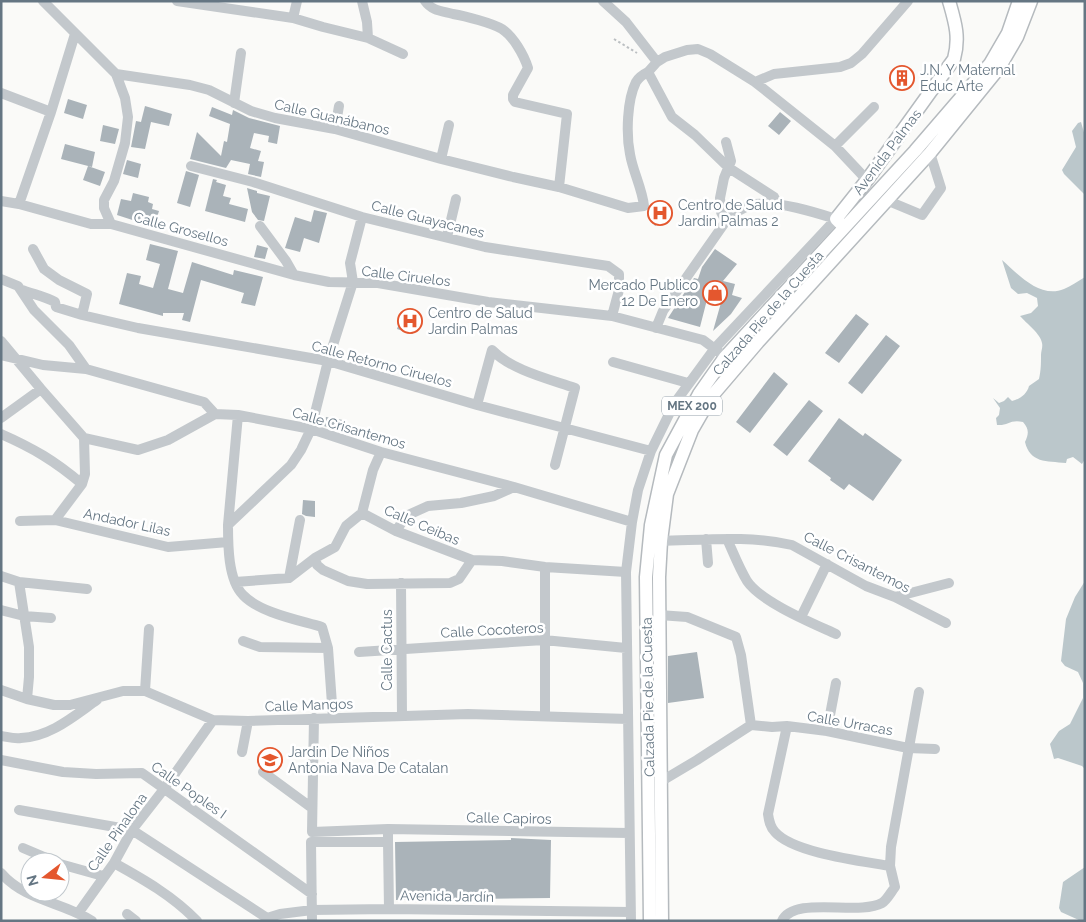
<svg xmlns="http://www.w3.org/2000/svg" width="1086" height="922" viewBox="0 0 1086 922" font-family="Raleway,sans-serif">
<style>
.water{fill:#bbc7cb}
.building{fill:#aab3b9}
.lines{fill:none;stroke-linecap:round;stroke-linejoin:round}
.major-casing{stroke:#b5babe;stroke-width:15}
.path{stroke:#bbbfc2;stroke-width:2;stroke-dasharray:2.5 2.5;stroke-linecap:butt}
.minor{stroke:#c3c8cc;stroke-width:10}
.major{stroke:#fff;stroke-width:12}
.labels{text-anchor:middle;stroke-width:5;stroke-linejoin:round;paint-order:stroke}
.shield{fill:#fff;stroke:#939fa8;stroke-width:1}
.shield-label{font-size:12px;font-weight:bold;fill:#657683}
.poi-label{font-size:14px;fill:#657683;stroke:#fff;text-anchor:start}
.street-label{font-size:14px;fill:#657683;stroke:#fff}
</style>
<rect width="100%" height="100%" fill="#fafaf8"/>
<path class="water" d="M1081 122 1085 136V195L1064 174 1062 170 1076 147 1072 131 1078 123Z
M1002 260C1018 274 1040 299 1064 289 1071 286 1078 281 1085 277V459L1082 464 1073 457 1067 459 1066 463C1046 461 1030 463 1025 442 1029 433 1029 429 1023 422 1010 419 1008 426 997 425L996 418 999 415 1000 408 993 398 999 403 1004 401 1008 397 1012 401C1020 399 1027 394 1029 386L1039 379C1041 370 1041 364 1041 355 1041 351 1043 347 1042 343 1041 334 1026 323 1020 316L1031 313 1038 306 1037 298 1027 293 1018 294 1011 288Z
M1085 581V769L1082 766 1058 758 1054 759 1050 744 1059 731 1070 724 1083 698V683L1078 672 1065 666 1061 661 1066 619 1075 597Z
M1085 867V921H1081L1061 912 1059 908 1063 882Z"/>
<path class="building" d="M900 67 913 77 904 89 890 80Z
M68 99 87 105 83 119 64 113Z
M145 106 172 114 169 126 151 122 145 149 131 147 136 121 141 122Z
M212 107 232 115 233 110 249 118 280 126 277 144 268 142 269 136 254 133 250 148 261 151 258 161 264 162 261 177 248 174 250 164 231 160 226 168 190 159 197 132 221 156 224 141 227 142 230 124 209 116Z
M780 112 791 121 779 135 768 126Z
M103 125 119 129 115 144 100 141Z
M65 144 95 152 92 167 61 159Z
M127 160 141 164 138 178 123 174Z
M88 166 105 172 100 186 83 180Z
M186 171 199 175 190 207 177 203Z
M213 179 217 180 216 182 226 185 223 196 231 198 229 204 248 209 245 222 205 211Z
M247 188 257 191V193L270 196 264 221 258 220 252 212Z
M133 193 149 197 148 202 153 204 152 209 159 211 154 227 117 215 121 199 131 201Z
M659 202 669 218 655 226 647 212 651 207Z
M314 210 327 213 319 243 304 238 300 252 285 248 295 217 311 222Z
M150 244 178 251 168 289 183 293 192 262 233 275 234 270 263 277 255 306 241 303 244 293 201 280 190 322 182 320 184 313H163V316L119 304 127 273 141 276 139 284 153 288 160 264 146 260Z
M257 245 268 248 265 259 254 257Z
M715 249 737 264 723 281 735 284 732 295 742 298 731 314 713 331 724 292 710 288 700 327 668 318 694 278 698 279 702 267Z
M856 314 869 324 839 363 825 353Z
M401 318 417 323 416 326 419 327 412 334 397 329Z
M886 335 900 346 862 394 848 383Z
M774 372 788 384 750 433 736 422Z
M809 400 823 411 787 456 773 445Z
M326 417 343 420 341 432 324 426Z
M839 418 863 436 865 433 902 460 873 501 849 484 844 490 830 480 831 478 808 461Z
M303 500 315 501V517L306 516 302 514Z
M697 652 704 698 668 703V656Z
M511 838 551 840 550 898 396 900 395 842 511 840Z"/>
<g class="lines">
<defs>
<path id="major" d="M844 227 836 219 867 180 954 59C960 37 955 22 949 1
M650 921 646 577 651 525 666 455 699 394 725 357 915 151 990 64 1008 33 1019 1
M662 921 659 577 661 541 667 494 692 430 711 397 758 342 930 153 999 68 1017 37 1031 1"/>
</defs>
<use href="#major" class="major-casing"/>
<path class="path" d="M614 39 637 53"/>
<path class="minor" d="M43 1 116 74 190 85 209 90 251 111 275 118 335 129 441 159 513 177 559 187 628 208 644 206C642 188 633 172 630 154 626 134 627 100 636 82 639 77 644 74 648 72
M177 1 293 18 323 27 368 38 403 54
M362 1 367 22 368 38
M425 1C432 11 442 11 453 14 465 16 492 23 502 29 513 36 524 55 528 68L513 95V99L515 102 567 114 559 187
M603 1 626 22 657 62
M293 18 297 1
M755 82 774 74 840 67 851 63 862 54 908 1
M1 93 51 112
M234 103 241 53
M335 129 339 106
M835 146 874 107
M441 159 449 125
M191 166 253 182 362 217 485 247 608 266 619 274V290L612 316
M886 200 922 215 941 188 930 153
M1 201 19 204 91 224H111L294 275 329 282 378 283 488 302 612 316 703 340 719 352
M19 204 51 112 75 34
M778 205 774 197 729 168 695 135 672 117 648 72 657 62 665 57 687 50 698 49 710 54 755 82 835 146 867 180
M726 221 721 212 720 198 724 178 731 161 726 142
M111 224 104 208V200L114 181 125 143 128 117 125 98 116 74
M260 226 286 261 294 275
M447 237 456 199
M33 249 44 269 59 280 87 294 82 315
M1 279 18 286 34 310 69 345 86 369
M20 289C32 294 44 296 55 302L56 307 82 315 138 328 328 361 477 405 651 451
M1 341 41 389 84 438 138 450 168 440 215 414
M1 355 43 365 86 369 204 402 215 414 238 415 311 429 381 452 514 487 632 522
M613 362 688 383
M477 405 492 350C511 370 549 379 575 388L555 465
M1 418 41 389
M1 434C33 448 55 461 82 484
M362 513 396 531 472 560 502 561 545 567 626 572
M362 513 373 470 381 452
M55 520 82 484 85 474 84 438
M20 521 55 520 168 547 228 542
M228 525 238 415
M396 531 406 516 428 506 461 503 494 496 514 487
M706 539 708 563
M727 539C733 552 739 568 747 581 761 602 812 623 836 634
M661 541C704 540 750 535 792 545L866 586 895 597 946 623
M315 558 317 565 323 570 348 581 367 584 450 583 459 579 472 560
M545 567V716
M1 576 19 582 87 589
M289 578 300 520
M19 582 29 647V677L27 699
M235 582 289 578 315 558 335 547 346 526 362 513
M401 583 402 716
M895 597 949 583
M1 610 24 616 51 618
M659 615 687 617 736 637 741 655 751 725
M801 617 827 564
M243 641 260 647 328 648
M359 652 544 640 626 648
M1 690 27 699 54 705H70L123 691H145L213 720 248 721 468 714 628 719
M145 691 149 629
M314 718 312 832 388 829 629 833
M333 718 328 648 322 627C299 620 260 613 243 595 228 580 228 545 228 525L291 465 301 450 311 429 328 361 353 282 350 263 362 217
M787 726 768 814C769 821 770 827 775 832 793 853 862 861 890 866
M827 731 836 683
M1 736C8 737 14 739 21 738 50 737 74 716 97 700
M242 752 248 721
M1 760 63 772 96 774 142 773 312 894
M263 772 312 808
M660 782 697 760 751 725 772 727 787 726 827 731 908 748 935 749
M19 810 132 830 267 918
M388 842 389 909
M23 848 56 862
M114 863C143 879 173 896 197 921
M60 864 103 876
M1 873C25 901 63 902 92 921
M79 912 114 863 132 830 164 789 213 720
M127 914 136 921
M265 921 267 918 280 914 312 910 389 909 631 912
M312 921 311 842H388V829
M631 921 626 572 632 522 638 490 651 451 674 404 715 348 836 219C814 212 779 201 756 204 744 206 734 213 726 221L663 311 656 328
M782 921C794 895 858 916 882 903 887 900 891 892 895 887L890 866 891 847 919 692"/>
<use href="#major" class="major"/>
</g>
<defs>
<symbol id="building-ring" viewBox="-11 -11 22 22"><circle r="9.5" fill="#fff" stroke="#e4572e" stroke-width="1.5"/><path d="M-4-6H4V6H1V3H-1V6H-4ZM-2.5-4.3h1.7v1.8h-1.7ZM.8-4.3h1.7v1.8H.8ZM-2.5-1h1.7V.8h-1.7ZM.8-1h1.7V.8H.8Z" fill="#e4572e"/></symbol>
<symbol id="hospital-ring" viewBox="-11 -11 22 22"><circle r="9.5" fill="#fff" stroke="#e4572e" stroke-width="1.5"/><path d="M-5-5h3v3.5h4V-5h3V5h-3V1.5h-4V5h-3Z" fill="#e4572e"/></symbol>
<symbol id="shop-ring" viewBox="-11 -11 22 22"><circle r="9.5" fill="#fff" stroke="#e4572e" stroke-width="1.5"/><path d="M-5-2.5h2.3a2.7 3.5 0 0 1 5.4 0H5L5.5 6h-11ZM-1.5-2.5h3a1.5 2.3 0 0 0-3 0Z" fill="#e4572e"/></symbol>
<symbol id="school-ring" viewBox="-11 -11 22 22"><circle r="9.5" fill="#fff" stroke="#e4572e" stroke-width="1.5"/><path d="M0-5L7-2L0 1L-7-2ZM-4 1L0 2.5L4 1V4Q0 6-4 4Z" fill="#e4572e"/></symbol>
</defs>
<g fill-rule="evenodd">
<use href="#building-ring" x="888" y="64" width="28" height="28"/>
<use href="#hospital-ring" x="646" y="199" width="28" height="28"/>
<use href="#shop-ring" x="701" y="279" width="28" height="28"/>
<use href="#hospital-ring" x="396" y="307" width="28" height="28"/>
<use href="#school-ring" x="256" y="746" width="28" height="28"/>
</g>
<g class="labels">
<rect class="shield" x="662" y="396.5" width="60" height="19" rx="4"/>
<g class="shield-label">
<text x="692" y="410">MEX 200</text>
</g>
<g class="poi-label">
<text x="920" y="75">J.N. Y Maternal<tspan x="920" dy="16">Educ Arte</tspan></text>
<text x="678" y="210">Centro de Salud<tspan x="678" dy="16">Jardin Palmas 2</tspan></text>
<text x="698" y="290" text-anchor="end">Mercado Publico<tspan x="698" dy="16">12 De Enero</tspan></text>
<text x="428" y="318">Centro de Salud<tspan x="428" dy="16">Jardin Palmas</tspan></text>
<text x="288" y="757">Jardin De Niños<tspan x="288" dy="16">Antonia Nava De Catalan</tspan></text>
</g>
<g class="street-label">
<text transform="translate(332 117) rotate(13)" y="5">Calle Guanábanos</text>
<text transform="translate(887 152) rotate(-53)" y="5">Avenida Palmas</text>
<text transform="translate(428 219) rotate(14)" y="5">Calle Guayacanes</text>
<text transform="translate(181 229) rotate(15)" y="5">Calle Grosellos</text>
<text transform="translate(406 276) rotate(7)" y="5">Calle Ciruelos</text>
<text transform="translate(768 313) rotate(-49)" y="5">Calzada Pie de la Cuesta</text>
<text transform="translate(382 364) rotate(15)" y="5">Calle Retorno Ciruelos</text>
<text transform="translate(349 428) rotate(16)" y="5">Calle Crisantemos</text>
<text transform="translate(127 522) rotate(12)" y="5">Andador Lilas</text>
<text transform="translate(422 525) rotate(23)" y="5">Calle Ceibas</text>
<text transform="translate(857 562) rotate(27)" y="5">Calle Crisantemos</text>
<text transform="translate(492 630) rotate(-3)" y="5">Calle Cocoteros</text>
<text transform="translate(387 650) rotate(-90)" y="5">Calle Cactus</text>
<text transform="translate(648 697) rotate(-91)" y="5">Calzada Pie de la Cuesta</text>
<text transform="translate(309 705) rotate(-2)" y="5">Calle Mangos</text>
<text transform="translate(850 723) rotate(10)" y="5">Calle Urracas</text>
<text transform="translate(189 790) rotate(35)" y="5">Calle Poples I</text>
<text transform="translate(509 818) rotate(1)" y="5">Calle Capiros</text>
<text transform="translate(117 832) rotate(-55)" y="5">Calle Pinalona</text>
<text transform="translate(447 896) rotate(1)" y="5">Avenida Jardín</text>
</g>
</g>
<rect width="1086" height="922" fill="none" stroke="#657683" stroke-width="5"/>
<g transform="translate(45 877) rotate(254)"><circle r="24" fill="#ffffff" stroke="#c1c8cd"/>
<path d="M0-4L9 19L0 12L-9 19Z" fill="#e4572e"/>
<text y="-8" font-size="14" font-weight="bold" text-anchor="middle" fill="#657683">N</text>
</g>
</svg>
